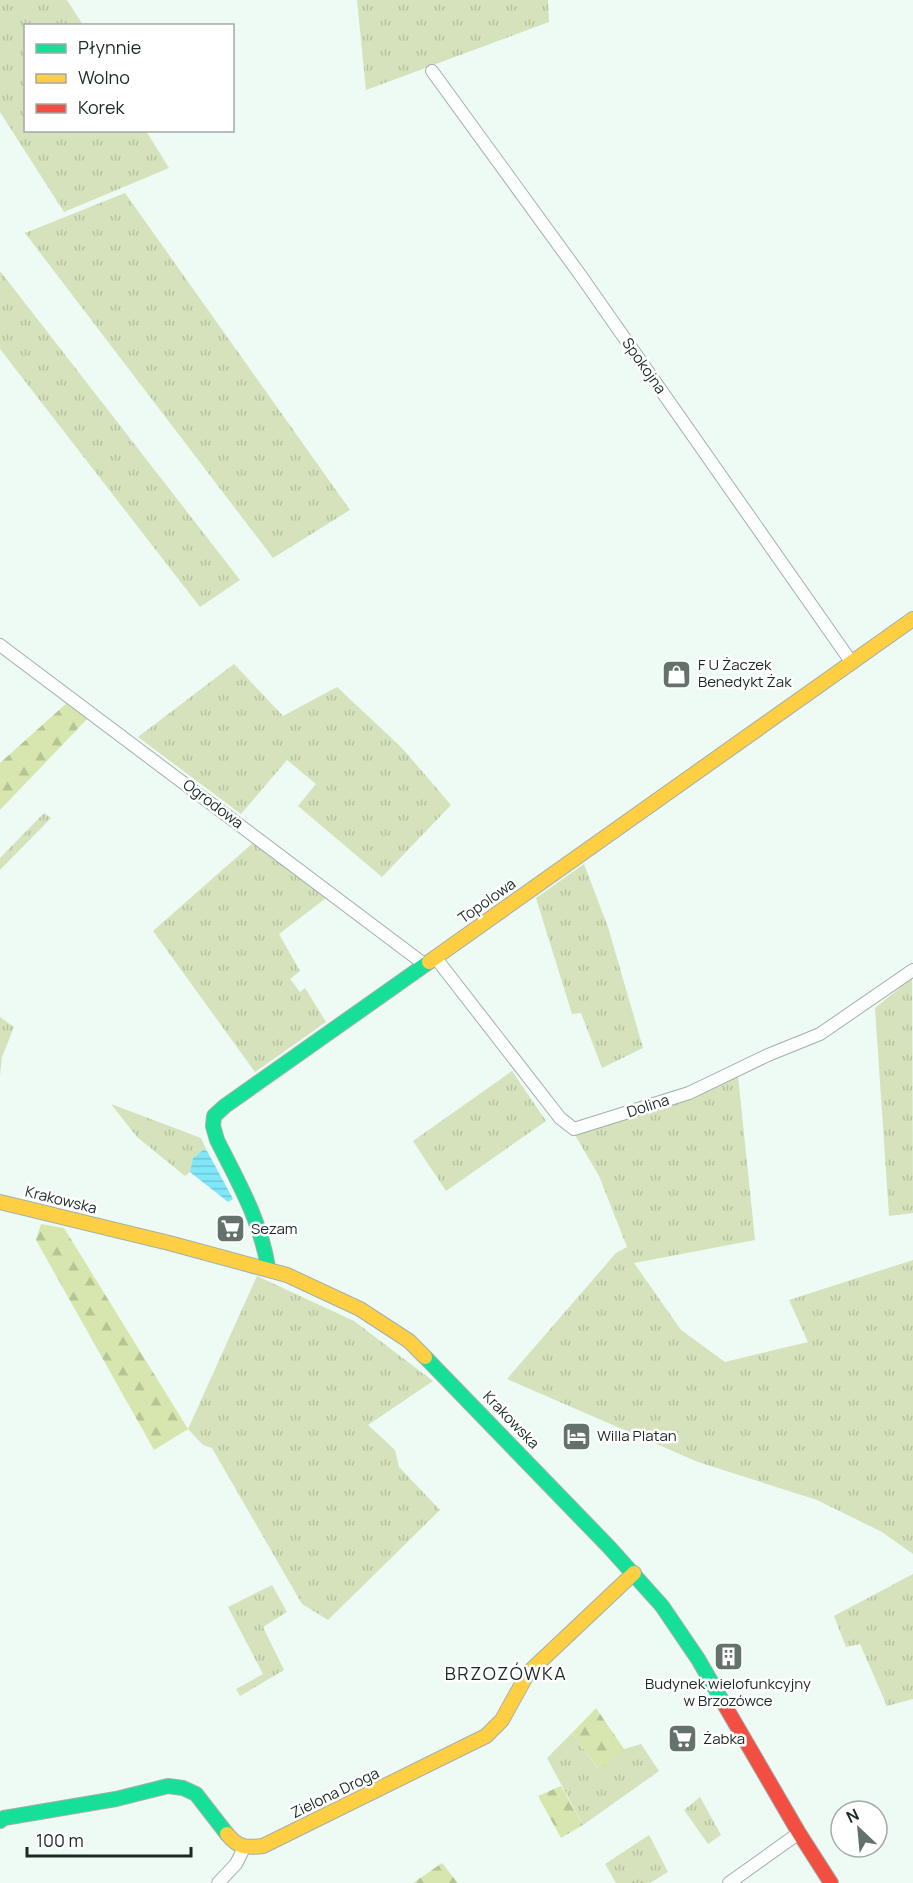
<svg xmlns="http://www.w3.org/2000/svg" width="913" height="1883" viewBox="0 0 913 1883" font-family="Manrope,sans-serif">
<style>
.grass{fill:url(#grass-tufts)}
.forest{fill:url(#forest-firs)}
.water{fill:url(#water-rules)}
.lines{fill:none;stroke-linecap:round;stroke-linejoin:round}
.street-casing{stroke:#a3afaa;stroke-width:14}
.fast-casing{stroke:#a3afaa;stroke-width:16}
.slow-casing{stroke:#a3afaa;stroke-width:16}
.jam-casing{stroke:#a3afaa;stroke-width:16}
.street{stroke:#fcfefd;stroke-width:12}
.fast{stroke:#16e098;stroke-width:14}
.slow{stroke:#ffcf43;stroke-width:14}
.jam{stroke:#f24e42;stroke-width:14}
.labels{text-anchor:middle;stroke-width:5;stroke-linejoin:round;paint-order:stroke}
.street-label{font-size:15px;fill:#1a2923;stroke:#fff}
.poi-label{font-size:15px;fill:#1a2923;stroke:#fff;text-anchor:start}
.quarter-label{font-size:18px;letter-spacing:1.5px;fill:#1a2923;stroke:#fff}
</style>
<defs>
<pattern id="grass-tufts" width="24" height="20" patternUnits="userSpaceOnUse" patternTransform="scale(1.5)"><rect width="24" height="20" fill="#d5e2bc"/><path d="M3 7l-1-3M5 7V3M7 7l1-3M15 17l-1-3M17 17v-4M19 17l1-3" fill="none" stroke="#b6c2a1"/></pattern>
<pattern id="forest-firs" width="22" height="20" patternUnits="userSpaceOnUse" patternTransform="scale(1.5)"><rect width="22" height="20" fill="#d6e6ae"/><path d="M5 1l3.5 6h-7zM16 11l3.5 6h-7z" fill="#b7c595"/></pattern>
<pattern id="water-rules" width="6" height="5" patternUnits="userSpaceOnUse" patternTransform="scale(1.5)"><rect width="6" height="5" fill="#80e7f9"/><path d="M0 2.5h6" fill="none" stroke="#6ec6d5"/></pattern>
</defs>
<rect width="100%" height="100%" fill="#eefaf4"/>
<path class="grass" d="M0 0H67L83 25 26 26V130L146 131 169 168 64 212 0 112Z
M357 0H548L549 22 366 90Z
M125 193 350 510 273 558 25 233Z
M0 271 240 580 200 607 0 349Z
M234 664 283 716 337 687 402 748 451 805 382 877 298 806 316 784 287 760 241 814 138 737Z
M44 813 51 818 0 870V858Z
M254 842 326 898 279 934 300 971 290 979 300 992 305 988 326 1022 255 1072 153 931Z
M584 864 608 927 643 1048 602 1068 581 1013 572 1014 536 898Z
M912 978 913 1213 889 1216 875 1008Z
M0 1017 14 1027 2 1057 0 1076Z
M512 1071 546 1121 446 1191 413 1141Z
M738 1076 755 1240 634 1263 681 1330 725 1362 808 1342 789 1300 913 1260V1554L882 1532 817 1500 698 1462 507 1379 616 1253 627 1247 599 1176 575 1135 651 1111Z
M111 1104 201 1138 207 1151 203 1150 193 1158 190 1172 185 1176 137 1137Z
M257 1276 354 1321 433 1381 368 1425 395 1450 399 1467 440 1510 328 1620 302 1604 212 1448 203 1445 188 1429Z
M913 1574V1699L887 1706 860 1644 846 1647 834 1616Z
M272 1585 287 1612 263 1627 284 1670 240 1696 236 1689 263 1674 228 1607Z
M572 1733 598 1769 624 1749 641 1744 659 1771 583 1825 547 1758Z
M700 1797 721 1835 708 1844 684 1810Z
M649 1835 668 1872 650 1883H616L605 1864Z"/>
<path class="forest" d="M68 702 89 717 0 810V763Z
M41 1224 64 1228 188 1429 154 1450 36 1240Z
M596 1708 624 1749 599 1770 572 1733Z
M561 1786 583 1825 561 1838 538 1796Z
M442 1863 458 1883H413Z"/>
<path class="water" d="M203 1150 207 1151 233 1199 228 1202 190 1172 193 1158Z"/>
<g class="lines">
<defs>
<path id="street" d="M432 71 581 276 852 663
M0 645 424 964
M435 957 560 1118 574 1129 689 1093 768 1055 820 1034 913 970
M218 1883 236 1864 244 1848
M729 1883 799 1833"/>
<path id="fast" d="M268 1268C261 1221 238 1182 217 1140L213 1126 214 1116 225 1106 429 962
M425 1357 609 1547 662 1606 698 1659 724 1704
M0 1821 4 1818 116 1799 168 1786 183 1788 196 1794 227 1834"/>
<path id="slow" d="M429 962 913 619
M0 1202 169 1243 287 1275 360 1309 409 1341 425 1357
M227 1834C238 1848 247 1848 263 1846L486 1736 502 1720 528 1673 634 1573"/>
<path id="jam" d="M724 1704 799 1833 831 1883"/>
</defs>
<use href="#street" class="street-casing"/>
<use href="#fast" class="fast-casing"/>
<use href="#slow" class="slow-casing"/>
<use href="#jam" class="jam-casing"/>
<use href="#street" class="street"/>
<use href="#fast" class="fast"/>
<use href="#slow" class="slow"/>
<use href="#jam" class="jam"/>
</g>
<defs>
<symbol id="shop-square" viewBox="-11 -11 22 22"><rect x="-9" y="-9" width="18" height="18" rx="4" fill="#64726c" stroke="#fff"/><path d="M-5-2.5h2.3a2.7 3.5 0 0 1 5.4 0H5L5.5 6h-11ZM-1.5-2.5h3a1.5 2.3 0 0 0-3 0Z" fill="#fff"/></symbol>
<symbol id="supermarket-square" viewBox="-11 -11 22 22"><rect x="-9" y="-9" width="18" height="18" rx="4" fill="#64726c" stroke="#fff"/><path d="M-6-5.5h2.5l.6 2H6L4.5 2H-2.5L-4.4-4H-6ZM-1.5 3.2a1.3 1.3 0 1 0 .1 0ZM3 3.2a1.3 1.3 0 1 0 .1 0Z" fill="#fff"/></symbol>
<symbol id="hotel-square" viewBox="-11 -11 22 22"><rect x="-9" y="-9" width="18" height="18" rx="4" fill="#64726c" stroke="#fff"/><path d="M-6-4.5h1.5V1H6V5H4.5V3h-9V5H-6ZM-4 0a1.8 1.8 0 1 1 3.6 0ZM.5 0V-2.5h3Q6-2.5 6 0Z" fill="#fff"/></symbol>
<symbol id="building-square" viewBox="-11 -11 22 22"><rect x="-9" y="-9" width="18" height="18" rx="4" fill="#64726c" stroke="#fff"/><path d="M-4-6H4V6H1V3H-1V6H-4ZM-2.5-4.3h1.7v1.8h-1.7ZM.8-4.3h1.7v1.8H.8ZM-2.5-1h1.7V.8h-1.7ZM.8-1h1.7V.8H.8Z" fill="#fff"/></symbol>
</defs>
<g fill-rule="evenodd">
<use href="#shop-square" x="660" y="658" width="33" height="33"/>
<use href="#supermarket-square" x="214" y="1212" width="33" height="33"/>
<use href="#hotel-square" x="560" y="1420" width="33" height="33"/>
<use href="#building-square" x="712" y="1640" width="33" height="33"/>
<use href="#supermarket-square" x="666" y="1722" width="33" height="33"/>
</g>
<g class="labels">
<g class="street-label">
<text transform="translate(644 366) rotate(55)" y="5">Spokojna</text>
<text transform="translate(213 804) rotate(37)" y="5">Ogrodowa</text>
<text transform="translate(487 901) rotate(-35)" y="5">Topolowa</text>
<text transform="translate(648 1106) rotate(-18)" y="5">Dolina</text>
<text transform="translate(61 1200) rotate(14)" y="5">Krakowska</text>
<text transform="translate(511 1420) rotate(46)" y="5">Krakowska</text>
<text transform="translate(335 1793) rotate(-26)" y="5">Zielona Droga</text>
</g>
<g class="poi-label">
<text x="698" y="670">F U Żaczek<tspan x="698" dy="17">Benedykt Żak</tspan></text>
<text x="251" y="1234">Sezam</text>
<text x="597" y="1441">Willa Platan</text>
<text x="728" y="1689" text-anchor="middle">Budynek wielofunkcyjny<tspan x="728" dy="17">w Brzozówce</tspan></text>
<text x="703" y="1744">Żabka</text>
</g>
<g class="quarter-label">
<text x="506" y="1680">BRZOZÓWKA</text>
</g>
</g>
<rect x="24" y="24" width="210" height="108" fill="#ffffff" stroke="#a3a9a7" stroke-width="1.5"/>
<rect x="36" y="44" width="30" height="9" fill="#16e098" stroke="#a3a9a7" stroke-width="1.5"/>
<text x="78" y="54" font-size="18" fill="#1a2923">Płynnie</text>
<rect x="36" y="74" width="30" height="9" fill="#ffcf43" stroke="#a3a9a7" stroke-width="1.5"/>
<text x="78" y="84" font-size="18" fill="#1a2923">Wolno</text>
<rect x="36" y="104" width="30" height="9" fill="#f24e42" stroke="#a3a9a7" stroke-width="1.5"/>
<text x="78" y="114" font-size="18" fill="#1a2923">Korek</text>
<g transform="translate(859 1829) rotate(334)"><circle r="28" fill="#ffffff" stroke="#a3a9a7" stroke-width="1.5"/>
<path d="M0-4.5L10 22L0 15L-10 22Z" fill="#64726c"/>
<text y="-9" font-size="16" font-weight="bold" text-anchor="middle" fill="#1a2923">N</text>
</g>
<path d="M27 1847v9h164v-9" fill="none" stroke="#1a2923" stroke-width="3"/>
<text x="36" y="1847" font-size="18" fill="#1a2923" stroke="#ffffff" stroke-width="4.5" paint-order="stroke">100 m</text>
</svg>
